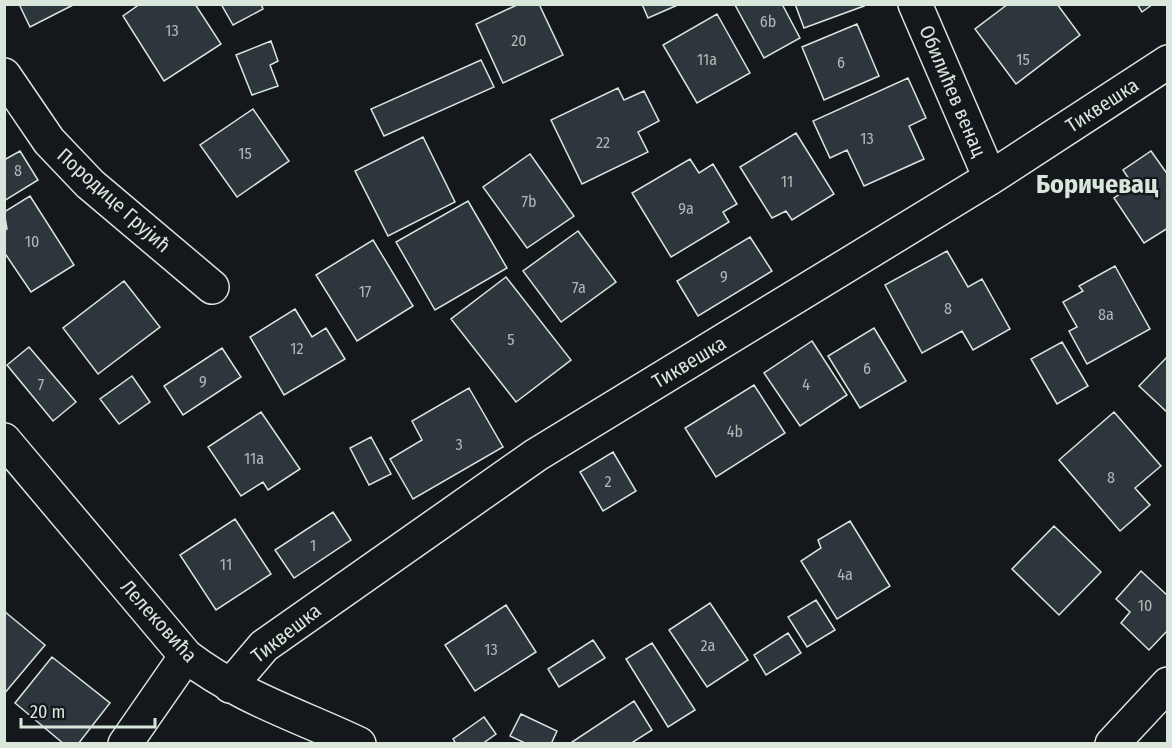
<svg xmlns="http://www.w3.org/2000/svg" width="1172" height="748" viewBox="0 0 1172 748" font-family="'Fira Sans Condensed',sans-serif">
<style>
.building{fill:#2c363c;stroke:#d8e6dc;stroke-width:1.5}
.lines{fill:none;stroke-linecap:round;stroke-linejoin:round}
.minor-casing{stroke:#d8e6dc;stroke-width:36}
.minor{stroke:#14181c;stroke-width:33}
.labels{text-anchor:middle;stroke-width:4.5;stroke-linejoin:round;paint-order:stroke}
.number-label{font-size:16px;fill:#adbab4}
.street-label{font-size:20px;fill:#d8e6dc;stroke:#14181c}
.district-label{font-size:26px;font-weight:bold;fill:#d8e6dc;stroke:#14181c}
</style>
<rect width="100%" height="100%" fill="#14181c"/>
<path class="building" d="M19 4H75L30 27Z
M140 4H195L221 44 164 81 123 16Z
M221 4H261L263 9 233 25Z
M519 4H539L563 55 503 83 476 24Z
M642 4H680L648 18Z
M782 4 800 38 764 58 735 5Z
M795 4H863L864 6 804 28Z
M1008 4H1057L1080 35 1016 84 975 29Z
M1137 4H1153L1142 12Z
M717 14 750 73 697 103 663 45Z
M857 24 879 76 824 100 802 47Z
M271 41 278 61 270 65 278 86 252 95 236 55Z
M481 60 494 87 384 136 371 109Z
M908 78 926 118 909 126 924 159 864 186 847 150 830 158 813 121Z
M618 88 624 100 644 91 659 121 638 132 648 152 582 184 551 120Z
M253 109 289 161 237 197 200 145Z
M796 133 834 194 792 220 786 211 772 218 740 167Z
M423 137 455 202 388 236 355 171Z
M20 151 38 180 4 201V160Z
M1151 151 1168 175V228L1144 243 1114 198 1133 185 1123 170Z
M530 154 574 216 527 248 483 187Z
M690 159 699 173 713 164 737 204 723 212 729 222 671 257 632 193Z
M30 196 74 265 31 292 4 252V231L7 229 4 212Z
M468 201 507 268 435 310 396 242Z
M578 231 616 282 561 322 523 271Z
M750 237 772 271 698 316 677 281Z
M373 240 413 306 357 341 316 275Z
M947 251 968 287 982 279 1010 329 973 350 962 331 922 353 885 285Z
M1115 266 1150 329 1087 364 1069 331 1077 327 1063 302 1083 291 1079 286Z
M506 277 571 360 516 402 451 319Z
M124 281 160 327 98 374 63 328Z
M295 309 312 337 326 328 345 359 284 395 250 337Z
M874 328 906 381 860 408 828 356Z
M812 341 847 395 800 426 764 373Z
M1062 342 1088 386 1057 404 1031 359Z
M29 347 76 402 53 421 7 365Z
M222 348 241 377 183 415 164 386Z
M1168 356V413L1139 386Z
M132 376 150 402 119 424 100 399Z
M754 385 785 433 716 477 685 428Z
M469 388 503 447 413 499 390 459 422 440 412 421Z
M261 412 300 469 268 490 263 482 241 496 208 447Z
M1114 412 1161 466 1135 488 1150 505 1120 531 1059 460Z
M371 437 391 474 369 485 350 448Z
M613 452 636 491 603 511 580 472Z
M333 512 351 540 294 578 275 550Z
M235 519 271 574 216 610 180 555Z
M850 521 890 586 837 619 801 561 821 548 818 540Z
M1054 526 1101 572 1059 615 1012 569Z
M1141 571 1168 596V630L1149 650 1121 623 1130 612 1116 599Z
M816 600 835 630 807 647 788 617Z
M710 603 748 660 707 687 669 630Z
M506 605 536 652 475 691 445 645Z
M4 611 45 645 4 694Z
M788 633 801 653 766 675 754 655Z
M593 640 605 658 559 687 548 669Z
M652 643 695 710 668 727 626 659Z
M52 657 110 703 78 744H64L15 703Z
M634 701 652 730 630 744H569Z
M521 714 557 731 551 744H527L510 736Z
M484 717 496 734 482 744H456L453 739Z"/>
<g class="lines">
<defs>
<path id="minor" d="M915 4 990 178
M4 75 49 141 90 184 212 287
M4 440 186 656C241 698 298 715 359 744
M230 686 264 646 536 455 990 178 1168 62
M125 744 186 656
M1112 744 1168 684"/>
</defs>
<use href="#minor" class="minor-casing"/>
<use href="#minor" class="minor"/>
</g>
<g class="labels">
<g class="number-label">
<text x="768" y="27">6b</text>
<text x="172" y="36">13</text>
<text x="519" y="46">20</text>
<text x="707" y="65">11a</text>
<text x="1023" y="65">15</text>
<text x="841" y="68">6</text>
<text x="867" y="144">13</text>
<text x="603" y="148">22</text>
<text x="245" y="159">15</text>
<text x="18" y="176">8</text>
<text x="787" y="187">11</text>
<text x="529" y="207">7b</text>
<text x="686" y="214">9a</text>
<text x="32" y="247">10</text>
<text x="724" y="282">9</text>
<text x="579" y="293">7a</text>
<text x="365" y="297">17</text>
<text x="948" y="314">8</text>
<text x="1106" y="320">8a</text>
<text x="511" y="345">5</text>
<text x="297" y="354">12</text>
<text x="867" y="374">6</text>
<text x="203" y="387">9</text>
<text x="41" y="390">7</text>
<text x="806" y="390">4</text>
<text x="735" y="437">4b</text>
<text x="459" y="450">3</text>
<text x="254" y="464">11a</text>
<text x="1111" y="483">8</text>
<text x="608" y="487">2</text>
<text x="313" y="551">1</text>
<text x="226" y="570">11</text>
<text x="845" y="580">4a</text>
<text x="1145" y="611">10</text>
<text x="708" y="651">2a</text>
<text x="491" y="655">13</text>
</g>
<g class="street-label">
<text transform="translate(953 91) rotate(67)" y="7">Обилићев венац</text>
<text transform="translate(1102 105) rotate(-33)" y="7">Тиквешка</text>
<text transform="translate(114 200) rotate(42)" y="7">Породице Грујић</text>
<text transform="translate(689 362) rotate(-31)" y="7">Тиквешка</text>
<text transform="translate(159 621) rotate(48)" y="7">Лелековића</text>
<text transform="translate(286 633) rotate(-38)" y="7">Тиквешка</text>
</g>
<g class="district-label">
<text x="1097" y="193">Боричевац</text>
</g>
</g>
<rect width="1172" height="748" fill="none" stroke="#d8e6dc" stroke-width="12"/>
<path d="M21 718v9h134v-9" fill="none" stroke="#d8e6dc" stroke-width="3"/>
<text x="30" y="718" font-size="18" fill="#d8e6dc" stroke="#14181c" stroke-width="4.5" paint-order="stroke">20 m</text>
</svg>
